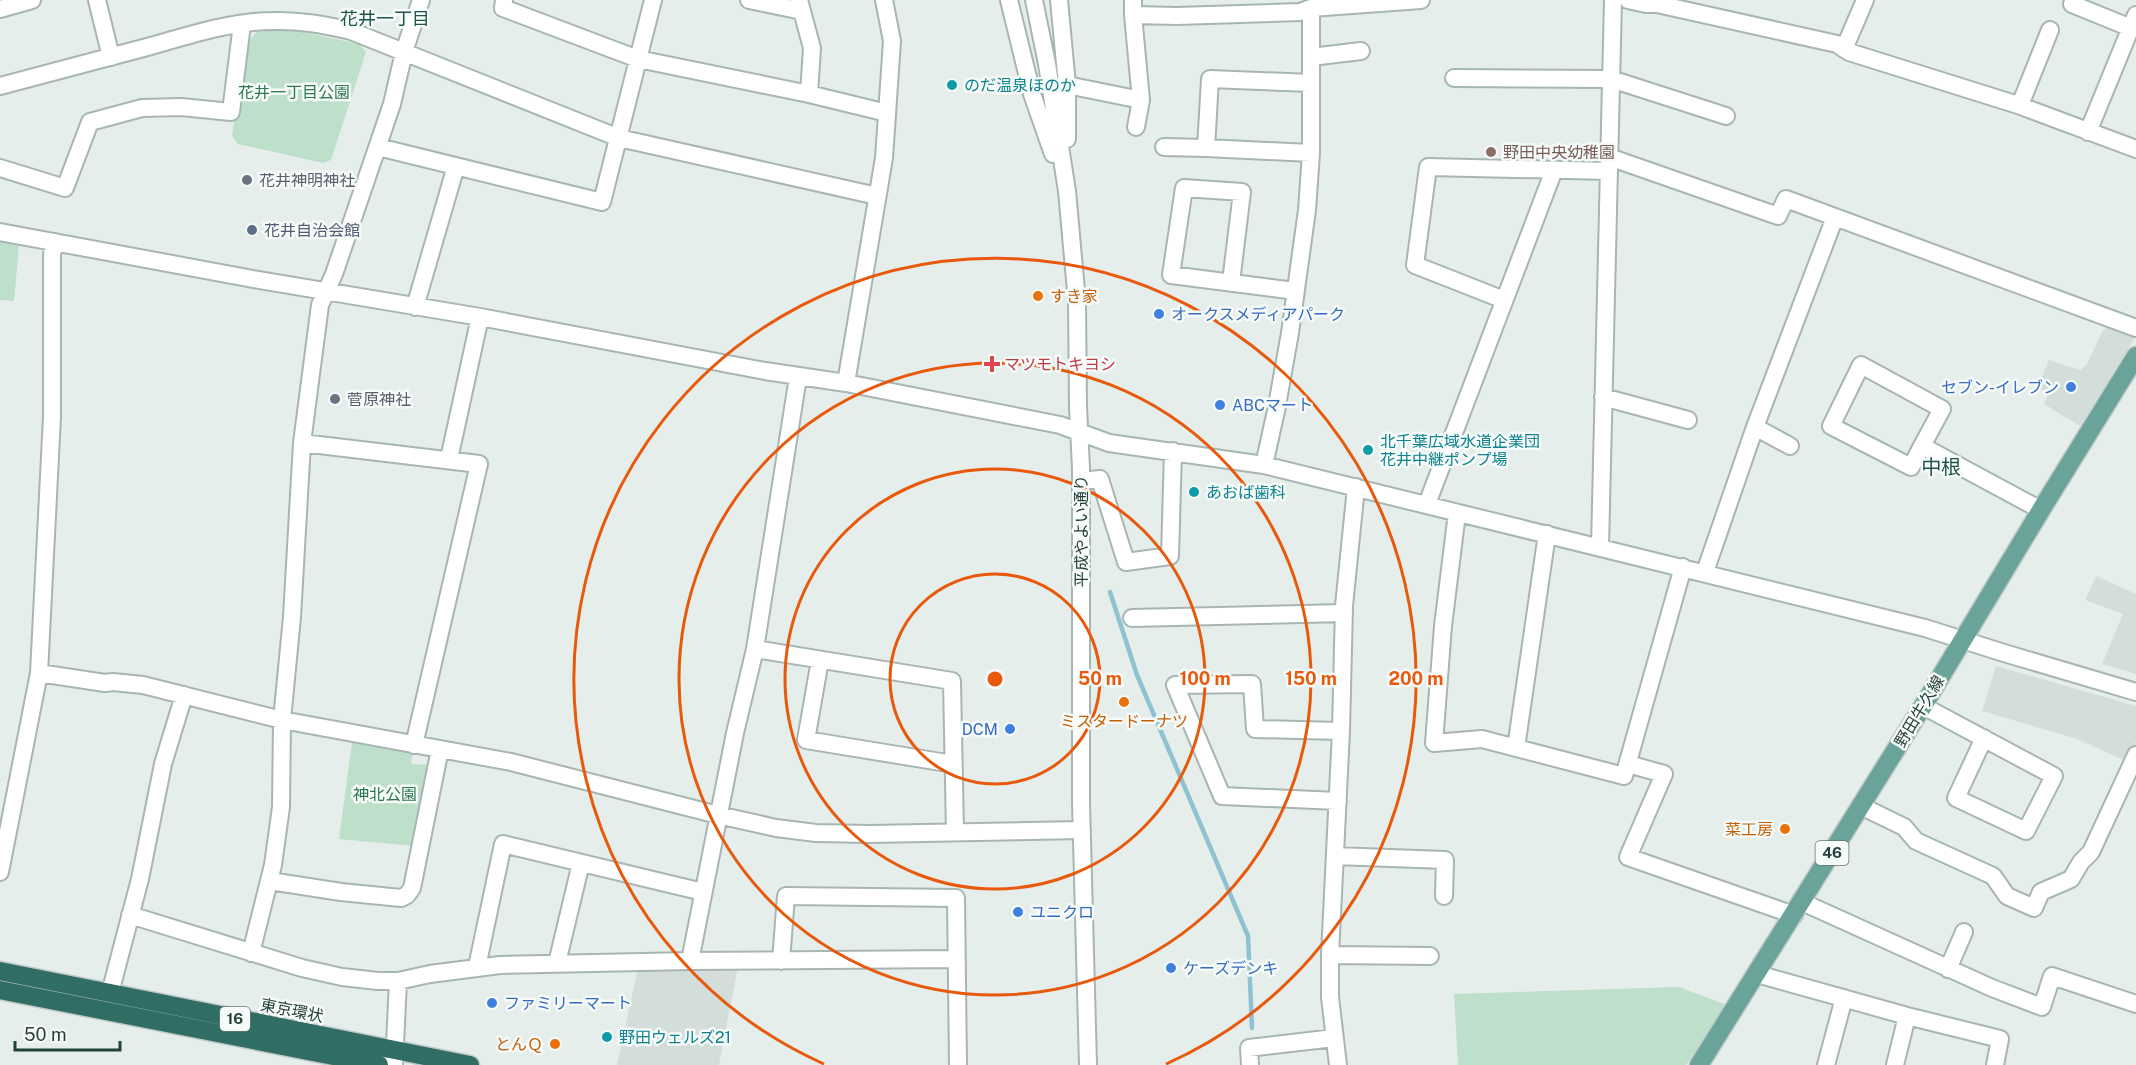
<svg xmlns="http://www.w3.org/2000/svg" width="2136" height="1065" viewBox="0 0 2136 1065" font-family="'Public Sans','Noto Sans JP',sans-serif">
<style>
.built{fill:#d3deda}
.green{fill:#bedfca}
.lines{fill:none;stroke-linecap:round;stroke-linejoin:round}
.stream{stroke:#8ec2d2;stroke-width:4.5}
.minor-casing{stroke:#a7b6b3;stroke-width:20}
.major-casing{stroke:#c2cac8;stroke-width:21}
.highway-casing{stroke:#c2cac8;stroke-width:21}
.minor{stroke:#fff;stroke-width:16}
.major{stroke:#6aa399;stroke-width:18}
.highway{stroke:#2f6d65;stroke-width:18}
.ring{fill:none;stroke:#e8590c;stroke-width:3}
.culture-dot{fill:#0f9aa8;stroke:#f6faf8;stroke-width:2}
.education-dot{fill:#8d6e63;stroke:#f6faf8;stroke-width:2}
.worship-dot{fill:#6b7280;stroke:#f6faf8;stroke-width:2}
.service-dot{fill:#5c6f8a;stroke:#f6faf8;stroke-width:2}
.food-dot{fill:#e8710a;stroke:#f6faf8;stroke-width:2}
.shop-dot{fill:#3f7fe0;stroke:#f6faf8;stroke-width:2}
.health-dot{fill:#e0444e;stroke:#f6faf8;stroke-width:2}
.labels{text-anchor:middle;stroke-width:5;stroke-linejoin:round;paint-order:stroke}
.shield{fill:#f6faf8;stroke:#637874;stroke-width:1.5}
.shield-label{font-size:15px;font-weight:bold;fill:#24403b}
.culture-label{font-size:16px;fill:#0d838f;stroke:#f6faf8;text-anchor:start}
.park-label{font-size:16px;fill:#2e7850;stroke:#f6faf8}
.education-label{font-size:16px;fill:#785e54;stroke:#f6faf8;text-anchor:start}
.worship-label{font-size:16px;fill:#5b616d;stroke:#f6faf8;text-anchor:start}
.service-label{font-size:16px;fill:#4e5e75;stroke:#f6faf8;text-anchor:start}
.food-label{font-size:16px;fill:#c56008;stroke:#f6faf8;text-anchor:end}
.shop-label{font-size:16px;fill:#366cbe;stroke:#f6faf8;text-anchor:start}
.health-label{font-size:16px;fill:#be3a42;stroke:#f6faf8;text-anchor:start}
.street-label{font-size:16px;fill:#24403b;stroke:#f6faf8}
.neighbourhood-label{font-size:18px;fill:#1f534b;stroke:#f6faf8}
.quarter-label{font-size:20px;fill:#1f534b;stroke:#f6faf8}
.centre{fill:#e8590c;stroke:#f6faf8;stroke-width:3}
.ring-label{font-size:18px;text-anchor:middle;font-weight:bold;fill:#e8590c;stroke:#f6faf8;stroke-width:5;stroke-linejoin:round;paint-order:stroke}
</style>
<rect width="100%" height="100%" fill="#e5eeeb"/>
<path class="built" d="M2116 323 2136 336 2080 426 2044 404 2049 393 2037 388 2049 360 2080 370 2087 364 2103 330Z
M2096 576 2136 594V674L2102 664 2123 614 2085 600Z
M1996 666 2136 706V741L2128 762 2077 739 1982 711Z
M738 966 719 1065H617L638 968Z"/>
<path class="green" d="M289 29 359 44 366 52 331 160 323 163 238 144 232 136 245 45 257 32Z
M0 241 19 245 14 301 0 300Z
M352 742 413 752 411 764 431 765 414 846 339 839Z
M1679 987 1727 1005 1686 1065H1458L1454 994Z"/>
<g class="lines">
<path class="stream" d="M1110 592 1137 675 1248 936 1252 1028"/>
<defs>
<path id="minor" d="M97 0 111 57
M504 0 503 8 638 59 809 94 887 113
M749 0 802 11
M799 0 812 48 809 94
M1009 0 1032 94 1053 154
M1034 0 1047 64 1067 191 1077 302 1078 407 1081 468V803L1088 1065
M1059 0 1067 85V139
M1133 0V15L1141 100 1136 127
M1628 0 1646 4H1657L1837 44 1849 52 2018 105 2136 149
M2072 4 2131 28
M0 9 32 0
M1133 15 1177 16 1300 12 1311 8 1421 0
M1844 49 1865 0
M1311 57 1361 51
M1454 78 1611 79 1726 116
M1067 85 1141 100
M0 86C50 73 101 59 151 46 190 35 232 21 273 21 300 20 325 25 351 31L619 138 877 196
M2018 105 2022 100 2050 30
M2088 132 2136 15
M378 147 602 202 653 0
M1164 147 1206 148
M1311 153 1206 148 1210 79 1311 83
M1609 157 1778 216 1786 199 2136 328
M0 168 65 188 90 122 142 108 181 107 231 112 242 24
M0 232 253 279 480 317 765 371 846 383 1060 425 1109 443 1264 465 1925 628 2004 653 2136 692
M1231 282 1242 192 1184 188 1171 275 1295 291
M1504 300 1415 265 1428 167 1609 171
M415 307 456 166
M846 383 884 158 892 41 884 0
M1603 397 1688 420
M1755 427 1790 446
M302 443 479 464 414 745
M1922 446 1942 409 1861 365 1831 426 1911 467 1922 446 2041 510
M449 459 480 317
M1264 465 1276 411 1290 333 1307 210 1311 153V8
M1081 481 1100 479 1126 562 1170 556 1173 451
M1427 504 1554 170
M1457 513 1443 626 1434 743 1482 739 1624 776 1683 567
M1600 547 1613 0
M1705 572 1755 427 1835 217
M1132 618 1344 613
M755 649 952 681 955 832
M820 660 806 740 953 764
M39 673 105 683 113 682 143 685 282 720 511 762 718 815 776 828 816 833 870 834 1082 830
M1923 706 2054 776 2026 831 1956 798 1984 738
M1516 748 1547 534
M1628 764 1664 774 1628 857 1794 915
M1338 801 1222 796 1175 685 1252 684 1255 729 1341 731
M1861 806 1904 827 1916 841 1993 876 2007 896 2034 908 2041 892 2071 879 2081 862 2091 852 2136 755
M1335 856 1445 860 1444 896
M0 872 39 673 52 417V254L55 242
M270 881 341 892 401 898 407 895 412 888 440 749
M1802 902 1992 988 2042 1007 2052 976 2136 1004
M130 915 302 968 342 977 378 981H398L430 974 500 965 690 961 955 959
M251 953 273 865 281 807 282 720 292 617 302 443 320 305 334 274 392 104 404 52 421 0
M1330 955 1430 956
M690 961 735 733 755 649 798 377
M781 961 786 896 956 898 958 1065
M557 963 581 863
M477 967 503 844 703 892
M1948 969 1964 932
M1757 974 1907 1016 2000 1039 1995 1065
M110 993 140 879 163 764 184 695
M394 1065 398 981
M1250 1065 1249 1048 1334 1038
M1338 1065 1330 997V955L1341 731 1344 606 1356 487
M1826 1065 1844 998
M1895 1065 1907 1016"/>
<path id="major" d="M1699 1065 1923 706 2041 510 2136 356"/>
<path id="highway" d="M0 971 470 1065
M0 990 379 1065"/>
</defs>
<use href="#minor" class="minor-casing"/>
<use href="#major" class="major-casing"/>
<use href="#highway" class="highway-casing"/>
<use href="#minor" class="minor"/>
<use href="#major" class="major"/>
<use href="#highway" class="highway"/>
</g>
<g class="ring">
<circle cx="995" cy="679" r="105"/>
<circle cx="995" cy="679" r="210"/>
<circle cx="995" cy="679" r="316"/>
<path d="M824 1064A421 421 0 1 1 1166 1064"/>
</g>
<g class="culture-dot">
<circle cx="952" cy="85" r="6"/>
<circle cx="1368" cy="450" r="6"/>
<circle cx="1194" cy="492" r="6"/>
<circle cx="607" cy="1037" r="6"/>
</g>
<circle class="education-dot" cx="1491" cy="152" r="6"/>
<g class="worship-dot">
<circle cx="247" cy="180" r="6"/>
<circle cx="335" cy="399" r="6"/>
</g>
<circle class="service-dot" cx="252" cy="230" r="6"/>
<g class="food-dot">
<circle cx="1038" cy="296" r="6"/>
<circle cx="1124" cy="702" r="6"/>
<circle cx="1785" cy="829" r="6"/>
<circle cx="555" cy="1044" r="6"/>
</g>
<g class="shop-dot">
<circle cx="1159" cy="314" r="6"/>
<circle cx="2071" cy="387" r="6"/>
<circle cx="1220" cy="405" r="6"/>
<circle cx="1010" cy="729" r="6"/>
<circle cx="1018" cy="912" r="6"/>
<circle cx="1171" cy="968" r="6"/>
<circle cx="492" cy="1003" r="6"/>
</g>
<path class="health-dot" d="M989 355h6v6h6v6h-6v6h-6v-6h-6v-6h6z"/>
<g class="labels">
<g class="shield">
<rect x="1815.5" y="841" width="33" height="24" rx="4.5"/>
<rect x="220" y="1007" width="30" height="24" rx="4.5"/>
</g>
<g class="shield-label">
<text x="1832" y="858">46</text>
<text x="235" y="1024">16</text>
</g>
<g class="culture-label">
<text x="964" y="91">のだ温泉ほのか</text>
<text x="1380" y="447">北千葉広域水道企業団<tspan x="1380" dy="18">花井中継ポンプ場</tspan></text>
<text x="1206" y="498">あおば歯科</text>
<text x="619" y="1043">野田ウェルズ21</text>
</g>
<g class="park-label">
<text x="294" y="98">花井一丁目公園</text>
<text x="385" y="800">神北公園</text>
</g>
<g class="education-label">
<text x="1503" y="158">野田中央幼稚園</text>
</g>
<g class="worship-label">
<text x="259" y="186">花井神明神社</text>
<text x="347" y="405">菅原神社</text>
</g>
<g class="service-label">
<text x="264" y="236">花井自治会館</text>
</g>
<g class="food-label">
<text x="1050" y="302" text-anchor="start">すき家</text>
<text x="1124" y="727" text-anchor="middle">ミスタードーナツ</text>
<text x="1773" y="835">菜工房</text>
<text x="543" y="1050">とんＱ</text>
</g>
<g class="shop-label">
<text x="1171" y="320">オークスメディアパーク</text>
<text x="2059" y="393" text-anchor="end">セブン-イレブン</text>
<text x="1232" y="411">ABCマート</text>
<text x="998" y="735" text-anchor="end">DCM</text>
<text x="1030" y="918">ユニクロ</text>
<text x="1183" y="974">ケーズデンキ</text>
<text x="504" y="1009">ファミリーマート</text>
</g>
<g class="health-label">
<text x="1004" y="370">マツモトキヨシ</text>
</g>
<g class="street-label">
<text transform="translate(1081 531) rotate(-90)" y="6">平成やよい通り</text>
<text transform="translate(1919 711) rotate(-59)" y="6">野田牛久線</text>
<text transform="translate(292 1010) rotate(11)" y="6">東京環状</text>
</g>
<g class="neighbourhood-label">
<text x="385" y="25">花井一丁目</text>
</g>
<g class="quarter-label">
<text x="1941" y="474">中根</text>
</g>
</g>
<circle cx="995" cy="679" r="9" class="centre"/>
<g class="ring-label">
<text x="1100" y="685">50 m</text>
<text x="1205" y="685">100 m</text>
<text x="1311" y="685">150 m</text>
<text x="1416" y="685">200 m</text>
</g>
<path d="M15 1041v9h105v-9" fill="none" stroke="#24403b" stroke-width="3"/>
<text x="24" y="1041" font-size="18" fill="#24403b" stroke="#f6faf8" stroke-width="4.5" paint-order="stroke">50 m</text>
</svg>
